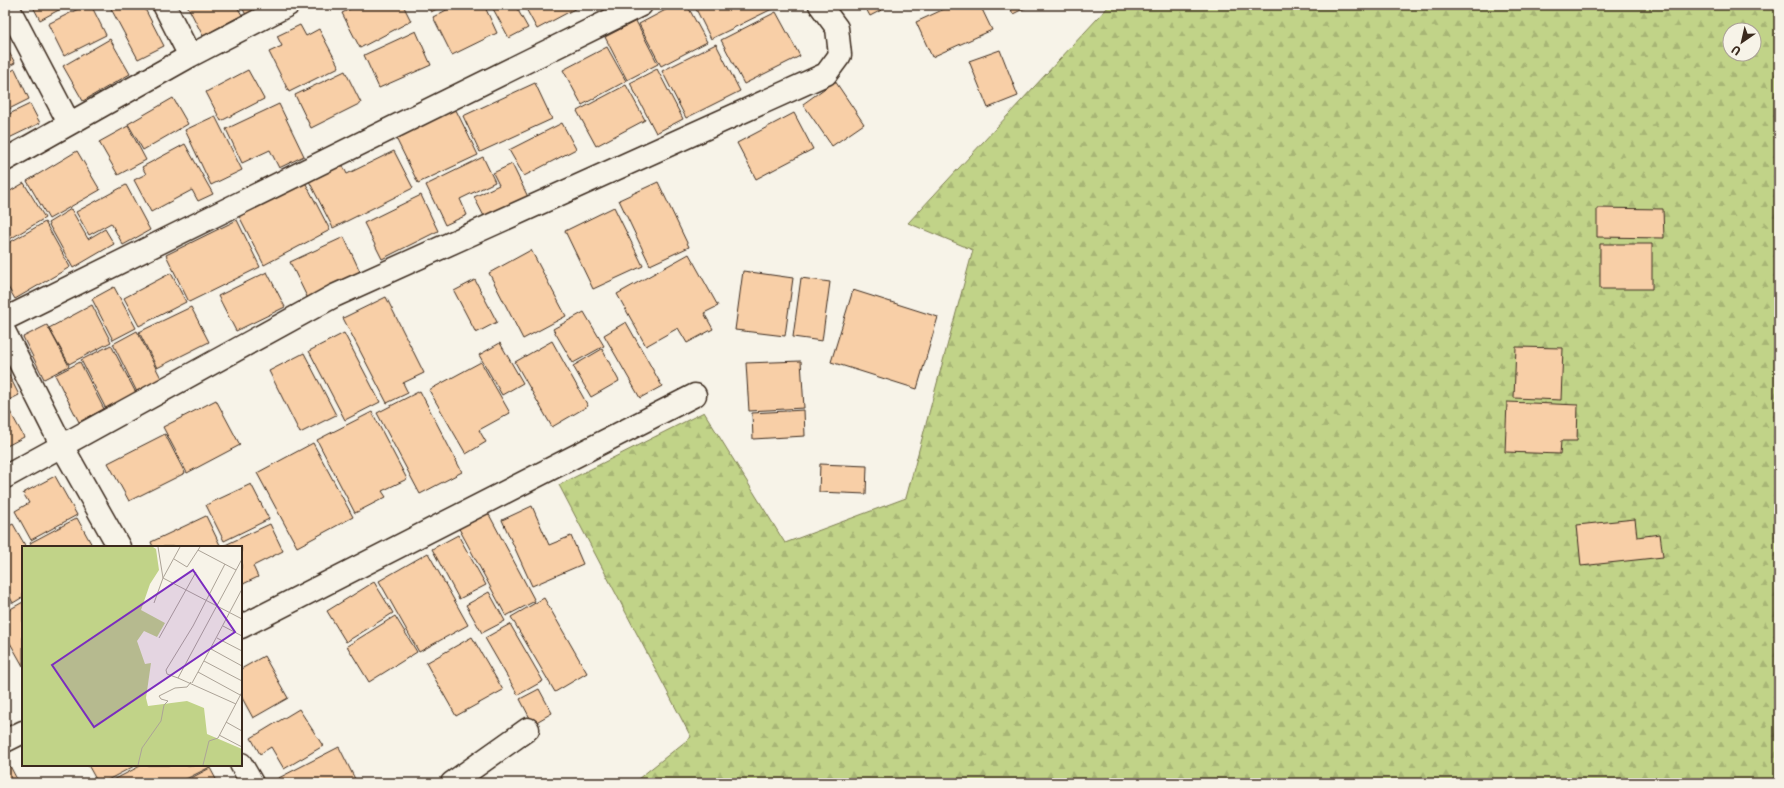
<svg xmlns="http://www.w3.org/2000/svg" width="1784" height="788" viewBox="0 0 1784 788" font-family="'Playpen Sans',sans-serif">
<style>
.forest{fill:url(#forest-firs);stroke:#7e7e53;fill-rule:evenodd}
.building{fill:#f8cfa7;stroke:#3b2a1e}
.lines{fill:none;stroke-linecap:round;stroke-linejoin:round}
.minor-casing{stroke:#3b2a1e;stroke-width:25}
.minor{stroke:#f7f3e8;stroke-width:22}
.inset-road{fill:none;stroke:#aca397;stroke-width:1}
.view{fill:#7b2cbf;fill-opacity:0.15;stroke:#7b2cbf;stroke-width:2}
.inset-edge{fill:none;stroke:#3b2a1e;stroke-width:2}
</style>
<defs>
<pattern id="forest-firs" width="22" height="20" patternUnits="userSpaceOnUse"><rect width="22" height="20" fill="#c1d388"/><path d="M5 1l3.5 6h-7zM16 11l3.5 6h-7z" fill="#a7b575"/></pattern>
</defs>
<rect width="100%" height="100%" fill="#f7f3e8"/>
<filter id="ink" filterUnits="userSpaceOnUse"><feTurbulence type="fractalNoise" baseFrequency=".025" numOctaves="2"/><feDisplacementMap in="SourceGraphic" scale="8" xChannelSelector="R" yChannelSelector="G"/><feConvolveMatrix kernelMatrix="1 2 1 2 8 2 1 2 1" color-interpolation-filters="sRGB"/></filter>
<g filter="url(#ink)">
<path class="forest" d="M1110 5H1779V783H633L691 737 559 485 704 412 785 543 906 498 973 250 908 223ZM1730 30H1754V54H1730Z"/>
<path class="building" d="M32 5H68L40 20Z
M86 5H91L106 35 64 56 48 24Z
M109 5H143L164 46 138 59Z
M187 5H236L242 15 203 36Z
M241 5H265L246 15Z
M358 5H403L411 21 360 48 342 13Z
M427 5H445L431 12Z
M456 5H484L497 33 452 55 433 17Z
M491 5H515L528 28 509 38Z
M524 5H582L537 29Z
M675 5H687L707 42 661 66 639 24Z
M694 5H772L774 8 711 39Z
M864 5H891L870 16Z
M953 5H980L992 30 932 57 916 22Z
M1009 5H1031L1013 14Z
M776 12 800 56 744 84 721 40Z
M636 21 658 64 627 80 605 37Z
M300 25 306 36 319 29 339 67 289 92 269 52 282 46 277 36Z
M416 31 431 65 379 88 364 55Z
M110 39 130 74 83 101 63 66Z
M716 44 740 91 686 118 662 71Z
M5 45 15 63 5 68Z
M607 47 626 81 582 105 563 70Z
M1000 50 1018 96 988 108 969 61Z
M15 69 29 99 5 111V74Z
M657 69 683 119 656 133 630 83Z
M248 70 264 99 221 121 206 92Z
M345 71 361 103 311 128 295 95Z
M835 81 864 124 832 146 803 104Z
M535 83 552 119 480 152 463 116Z
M626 85 645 120 596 146 577 111Z
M173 98 188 124 143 150 128 124Z
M30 104 40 123 5 140V116Z
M279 104 304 156 279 168 270 150 242 163 226 129Z
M454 106 478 155 418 183 394 134Z
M794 113 813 149 756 179 737 143Z
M215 116 242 170 211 185 185 130Z
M562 123 576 149 524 176 509 150Z
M128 126 146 160 118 175 99 142Z
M185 144 213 194 198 201 192 190 151 212 134 180 146 174 142 167Z
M77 151 100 190 49 219 27 181Z
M394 151 413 188 333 228 309 181 342 164 347 174Z
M483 157 495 182 460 199 467 215 445 225 426 185Z
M512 164 529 199 486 220 474 197 499 185 493 173Z
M305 182 330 230 264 265 239 216Z
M658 182 689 247 650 265 619 200Z
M24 183 45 218 5 242V194Z
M126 185 150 230 123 245 111 223 89 235 76 212Z
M421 195 438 231 382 259 364 223Z
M614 207 643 266 593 289 565 231Z
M1597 208 1663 209 1664 238 1597 237Z
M71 209 88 239 105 229 114 244 73 268 48 223Z
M237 220 260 267 189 302 166 255Z
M45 222 70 267 15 299 5 282V245Z
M344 237 363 278 310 303 290 262Z
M1600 244H1652V289H1600Z
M531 250 566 316 523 339 489 273Z
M689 254 718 306 704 313 713 329 687 343 678 328 646 346 617 294Z
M743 271 793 278 785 336 735 330Z
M267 272 285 307 236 331 218 296Z
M171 273 186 302 139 326 124 298Z
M801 278 830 282 822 341 793 337Z
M475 280 497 322 476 333 454 291Z
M114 287 136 328 113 340 92 299Z
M853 290 938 317 917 389 831 362Z
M386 297 424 373 403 383 408 393 387 403 343 318Z
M92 305 111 342 69 364 49 328Z
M191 307 209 342 157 368 139 332Z
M584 312 604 346 573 363 553 329Z
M626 322 662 386 640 398 604 335Z
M47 325 69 366 44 379 23 337Z
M137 331 163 382 138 394 113 344Z
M344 333 380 402 345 420 309 351Z
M552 341 588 406 552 427 515 362Z
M500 343 523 383 502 395 479 355Z
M111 345 136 393 106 409 81 360Z
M1516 347 1563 348 1561 400 1514 398Z
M602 349 619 381 591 397 573 366Z
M304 353 336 415 300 433 269 371Z
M801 361 804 408 749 411 746 363Z
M80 362 104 409 79 422 55 375Z
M481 362 510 413 479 430 486 442 466 454 429 390Z
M5 367 19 395 5 402Z
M420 391 462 472 420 494 377 413Z
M216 400 240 445 187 473 163 427Z
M1507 402 1578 405 1577 441H1561L1560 454 1505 452Z
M7 406 24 437 5 447V407Z
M804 410 805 436 753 439 752 413Z
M372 412 407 479 382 491 386 497 355 513 317 440Z
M165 434 185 473 129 501 108 463Z
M313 443 353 517 297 547 257 473Z
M820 464 867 466 866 494 819 492Z
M55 476 77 515 31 540 15 511 29 503 23 493Z
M251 484 269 519 224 541 206 505Z
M532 506 549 545 571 536 583 564 532 586 502 520Z
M485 507 535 601 506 616 456 523Z
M206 516 220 545 215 547H153L151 542Z
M77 518 93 547H32L30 543Z
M1635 519 1637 537 1660 534 1663 557 1581 566 1577 525Z
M13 524 26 547H23V597L13 603 5 587V528Z
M270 524 283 551 253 566 258 577 241 585V547H221Z
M458 535 486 585 459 599 432 549Z
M428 553 468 625 419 652 379 581Z
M374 582 393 613 346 642 327 611Z
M5 591 11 603 5 606Z
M489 592 505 621 482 633 466 605Z
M544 598 587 673 555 692 511 617Z
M23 602V666L5 634V612Z
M395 616 417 652 369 682 347 646Z
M510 624 543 681 518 695 485 638Z
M472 637 503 690 456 716 426 663Z
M5 638 10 646 5 649Z
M264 656 288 698 253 718 241 696V669Z
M539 689 552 713 533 724 520 699Z
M299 709 323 746 284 769 271 747 260 754 251 738Z
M339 747 357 783 271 782Z
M88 765H136L102 783H98Z
M142 765H209L210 767 178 783H108Z
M10 766 19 783H5V769Z
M210 768 218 783H182Z"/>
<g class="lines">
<defs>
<path id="minor" d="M7 5 69 123
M164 5 190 56
M5 160 190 56 288 5
M5 319 641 5
M5 333 62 446 119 547
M5 477 334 296 826 74 840 55 837 28 820 5
M241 627 695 395
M5 741 23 732
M241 764 252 783
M452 783 528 729"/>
</defs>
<use href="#minor" class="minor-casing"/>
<use href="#minor" class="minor"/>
</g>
</g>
<g transform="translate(22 546)">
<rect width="220" height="220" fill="#f7f3e8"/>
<path d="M0 1H131L134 3 137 24 128 38 119 64 143 77 135 91 122 85 115 95 123 118 129 117 124 152 126 160 165 155 182 162 185 188 220 203V219H0Z" fill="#c1d388"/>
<path class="inset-road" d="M158 1 141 32 220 73M176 4 214 24M152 13 165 21 178 1M220 43 176 126 220 150M132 57 141 32 136 1M201 80 220 90M137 92 174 26M195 92 220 105M189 103 220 120M182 115 220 135M156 132 145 128 144 124 171 80 203 18M170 137 176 126M214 158 156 132 220 13M204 176 220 185M197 189 220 201M116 219 120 202 139 175 142 159 146 155 139 153 137 150 153 142 165 141 169 136M181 219 187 195 196 192 220 146"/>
<path class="view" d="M171 24 213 86 72 181 30 119Z"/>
<rect width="220" height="220" class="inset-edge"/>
</g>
<rect width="1784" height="788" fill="none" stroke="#f7f3e8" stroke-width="20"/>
<rect x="10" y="10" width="1764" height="768" fill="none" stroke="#3b2a1e" stroke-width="1.5" filter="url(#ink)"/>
<g transform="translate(1742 42) rotate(214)"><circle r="19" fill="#f7f3e8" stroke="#aca397"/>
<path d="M0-3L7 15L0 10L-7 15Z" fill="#3b2a1e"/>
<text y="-6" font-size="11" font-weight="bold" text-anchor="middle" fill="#3b2a1e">U</text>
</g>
</svg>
